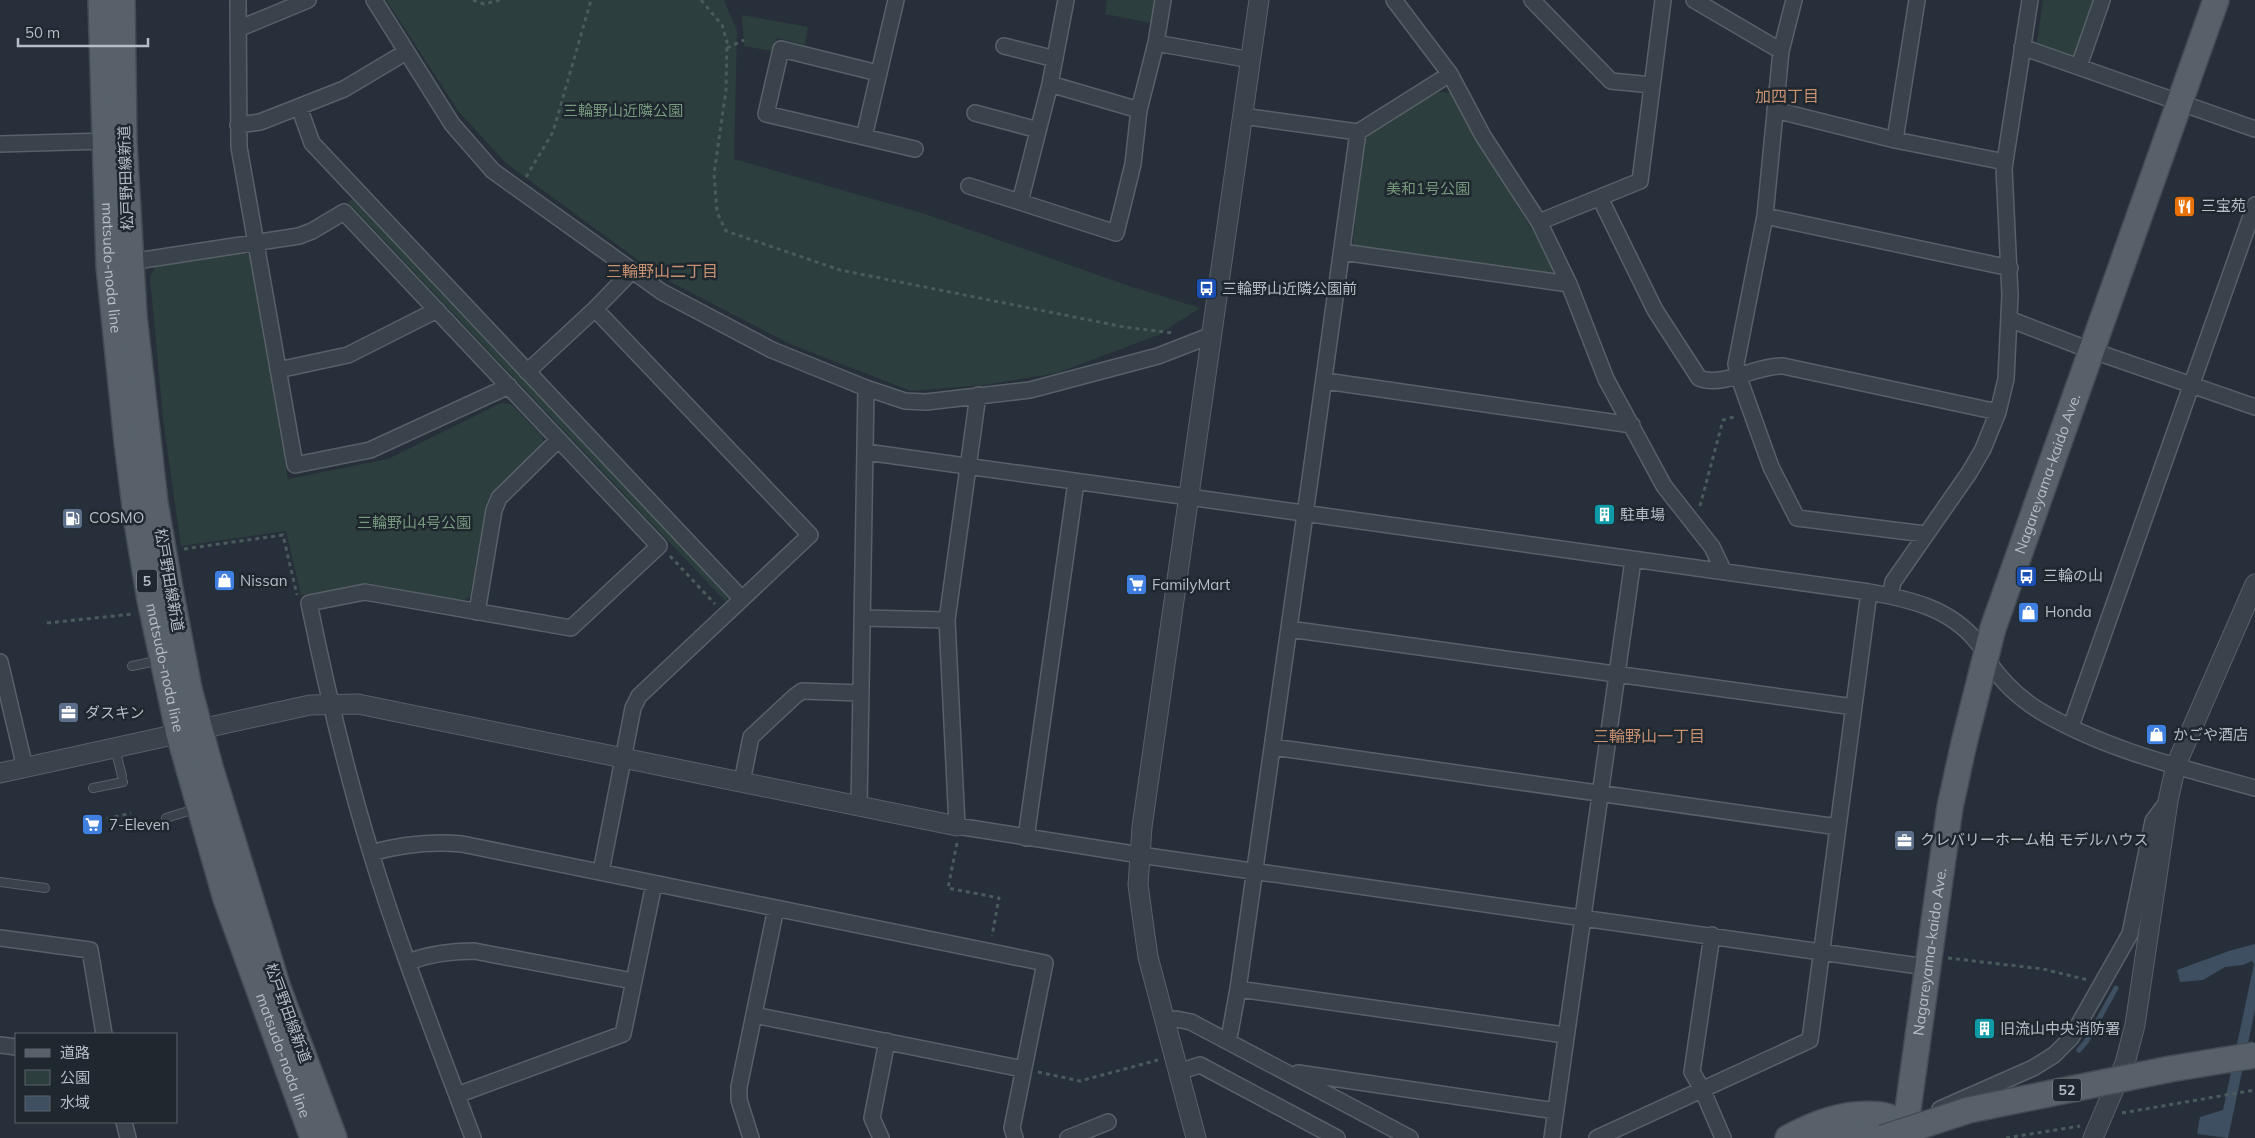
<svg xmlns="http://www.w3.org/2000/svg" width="2255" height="1138" viewBox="0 0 2255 1138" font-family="Mulish,'Noto Sans JP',sans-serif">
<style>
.green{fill:#2c3e3d}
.water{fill:#3e4f61}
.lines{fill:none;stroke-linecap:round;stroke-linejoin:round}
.stream{stroke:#3e4f61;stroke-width:5}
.service-casing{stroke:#586068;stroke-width:10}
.minor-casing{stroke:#586068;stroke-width:18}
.tertiary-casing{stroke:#586068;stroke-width:21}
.primary-casing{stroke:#434b53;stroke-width:28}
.path{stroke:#4a5b5c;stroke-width:3;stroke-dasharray:4 4;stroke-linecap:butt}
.service{stroke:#3a424b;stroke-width:8}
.minor{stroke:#3a424b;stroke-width:15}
.tertiary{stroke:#3a424b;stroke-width:19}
.primary{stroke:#58616a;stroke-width:25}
.primary-bridge-casing{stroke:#434b53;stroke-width:28;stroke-linecap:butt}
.primary-bridge{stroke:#58616a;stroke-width:25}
.labels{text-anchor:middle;stroke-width:5;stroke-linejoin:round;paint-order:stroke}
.shield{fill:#1f272f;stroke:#899099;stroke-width:1}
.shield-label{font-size:14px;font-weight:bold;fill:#b6bdc6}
.park-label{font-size:15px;fill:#77997d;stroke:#1f272f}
.street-label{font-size:15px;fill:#b6bdc6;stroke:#1f272f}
.poi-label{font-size:15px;fill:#b6bdc6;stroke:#1f272f;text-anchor:start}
.neighbourhood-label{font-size:16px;fill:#c79070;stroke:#1f272f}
</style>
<rect width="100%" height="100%" fill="#27303a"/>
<path class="green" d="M386 0H724L737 31 734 159 925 214 1129 286 1200 308 1158 335 1057 373 984 385 911 391 790 344 661 277 506 163 459 112Z
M1107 0H1154L1151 23 1105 14Z
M2043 0H2097L2077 57 2037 43Z
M742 15 808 27 805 45 777 38 772 51 744 46Z
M1437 92 1451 93 1554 267 1549 276 1357 249 1353 242 1364 141 1370 132Z
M353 199 728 596 726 602 348 202Z
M243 252 250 256 288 479 388 459 501 403 511 404 542 436 544 443 490 495 486 505 470 597 463 601 367 583 301 595 286 531 181 546 163 418 150 277 156 266Z"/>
<path class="water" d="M2255 944V1010L2228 1138 2197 1134 2200 1117 2223 1110 2254 964 2252 961 2243 965 2225 967 2203 980 2180 982 2177 970 2229 951Z"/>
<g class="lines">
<path class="stream" d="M2079 1050 2086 1042 2116 988"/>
<defs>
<path id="service" d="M132 666 161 660
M115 748 122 776
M93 788 123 782
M166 818 198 808
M0 882 45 888"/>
<path id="minor" d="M238 0 239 147 295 465 370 450 509 386
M374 0 452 124 493 171 662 292 772 350 866 388 905 401 926 402 1030 390 1158 356 1212 335
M1066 0 1050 84 1139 110
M1163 0 1156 43 1251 60
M1394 0 1450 74 1483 136 1539 222 1569 284 1606 379 1664 486 1712 547 1724 572
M1532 0 1611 81 1652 85
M1694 0 1781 51
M1794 0 1781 51 1765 216 1736 364 1738 375 1771 467 1797 518 1925 534
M238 29 308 0
M1004 46 1055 59
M2022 47 2255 129
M2079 66 2102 0
M878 73 781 49 766 114 915 149
M1050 84 1020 202 1116 233 1133 164 1139 110 1156 43
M299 107 312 143 742 599
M1775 110 1895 140 2005 162
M975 113 1038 130
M1242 116 1358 132 1450 74
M238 125 260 122 344 89 406 52
M864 137 896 0
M1895 140 1917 0
M0 144 105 141
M969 186 1020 202
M1600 198 1655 310 1699 378C1722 388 1757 365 1783 366L1998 412
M1765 216 2010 268
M1539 222 1640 181 1663 0
M1342 252 1569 284
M130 262 299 236 312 231 344 212 659 546 571 628 365 592 309 603C326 687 346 771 371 853 400 949 438 1044 473 1138
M595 309 810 535 639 696 633 708 601 872
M2009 319 2079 346 2255 407
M278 370 348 355 437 310
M527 372 595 309 632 271
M1325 381 1632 425
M978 395 947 620 957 826 1140 855 1926 967
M866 452 1869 592C1909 599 1950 608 1977 642 1982 647 1984 655 1988 661 2002 682 2019 698 2040 711 2105 750 2183 768 2255 788
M1890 596 1893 582 1969 473 1983 449 1998 412 2006 379 2010 295 2004 168 2030 0
M477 612 494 510 499 498 558 440
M863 618 947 620
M1289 629 1854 707
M0 662 25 768
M2071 726 2255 205
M1273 747 1838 827
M742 782 751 737 795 696 802 691 861 693
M859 807 866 388
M1026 838 1076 482
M371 853C403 844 430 841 462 844L1045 963 1012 1128 1015 1138
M1712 935 1692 1072 1702 1089 1723 1138
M0 938 90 950 104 1034
M408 962C429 954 451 951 474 951L633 981
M1238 989 1565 1035
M754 1015 1023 1069
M1164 1022 1176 1019 1191 1022 1410 1138
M1226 1040 1230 1033 1238 989C1277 703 1320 418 1358 132
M0 1045 16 1047
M1178 1072 1200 1065 1337 1138
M1298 1073 1556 1111
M457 1095 623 1034 654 884
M1940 1109 2033 1068 2054 1055 2071 1038 2130 934 2153 821 2168 801
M124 1122 128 1138
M751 1138 739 1100V1087L776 908
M881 1138 872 1118 887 1041
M1068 1138 1108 1122
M1552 1138 1633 560
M1597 1138 1810 1040 1869 592"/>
<path id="tertiary" d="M0 773 310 705 358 704 957 826
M1196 1138 1148 957 1138 885 1142 827 1259 0
M2093 1138 2125 1063 2135 1025 2168 801 2176 765 2255 584"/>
<g id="primary">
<path id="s1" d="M101 0 109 266 127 442 137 522 150 600 179 734 226 899 313 1138"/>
<path d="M122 0 124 143 134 316 155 503 170 589 189 689 210 767 278 988 334 1138"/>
<path d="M1788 1138C1815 1123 1849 1111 1880 1115 1889 1116 1898 1121 1906 1124"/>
<path d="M1828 1138 1840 1134 1879 1136 1903 1125"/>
<path id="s2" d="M1904 1138 1950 807 1964 743 1993 628 2216 0"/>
</g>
</defs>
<use href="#service" class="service-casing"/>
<use href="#minor" class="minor-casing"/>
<use href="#tertiary" class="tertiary-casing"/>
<use href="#primary" class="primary-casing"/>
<path class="path" d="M473 0 484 4 500 0
M701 0 722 25 727 42 726 90 714 174 717 212 726 231 840 270 1124 327 1173 333
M727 48 744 40
M526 177 553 132 591 0
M1700 506 1723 420 1737 416
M184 549 283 535 297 595
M670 556 715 604
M47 623 133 614
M107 819 131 813
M957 843 948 888 999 898 992 936
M1948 958 2043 969 2088 980
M1038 1072 1080 1081 1158 1060
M2122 1113 2255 1090
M2006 1138 2080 1126"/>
<use href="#service" class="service"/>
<use href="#minor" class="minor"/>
<use href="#tertiary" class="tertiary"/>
<use href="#primary" class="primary"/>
<defs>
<path id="primary-bridge" d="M1883 1138 1969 1110 2170 1069 2255 1055"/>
</defs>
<use href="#primary-bridge" class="primary-bridge-casing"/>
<use href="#primary-bridge" class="primary-bridge"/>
</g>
<defs>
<symbol id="restaurant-square" viewBox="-11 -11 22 22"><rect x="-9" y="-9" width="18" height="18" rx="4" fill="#e8710a" stroke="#1f272f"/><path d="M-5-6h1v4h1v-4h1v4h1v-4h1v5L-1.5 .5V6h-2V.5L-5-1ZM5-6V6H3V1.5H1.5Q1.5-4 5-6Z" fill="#fff"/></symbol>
<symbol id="bus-square" viewBox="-11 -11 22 22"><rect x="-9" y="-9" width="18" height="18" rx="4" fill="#1a4fb4" stroke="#1f272f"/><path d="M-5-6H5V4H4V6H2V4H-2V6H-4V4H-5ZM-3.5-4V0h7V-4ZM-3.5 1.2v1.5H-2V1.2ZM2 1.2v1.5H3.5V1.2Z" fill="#fff"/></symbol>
<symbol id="building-square" viewBox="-11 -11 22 22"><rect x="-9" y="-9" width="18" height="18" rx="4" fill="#0f9aa8" stroke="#1f272f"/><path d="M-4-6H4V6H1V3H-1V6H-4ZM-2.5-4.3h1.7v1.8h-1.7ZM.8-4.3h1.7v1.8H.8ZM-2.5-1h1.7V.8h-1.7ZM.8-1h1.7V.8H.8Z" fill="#fff"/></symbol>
<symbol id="fuel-square" viewBox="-11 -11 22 22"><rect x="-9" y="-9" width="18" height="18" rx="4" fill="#5c6f8a" stroke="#1f272f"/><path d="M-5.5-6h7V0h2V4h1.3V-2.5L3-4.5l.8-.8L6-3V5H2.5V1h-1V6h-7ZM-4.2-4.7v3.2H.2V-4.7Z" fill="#fff"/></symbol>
<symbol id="shop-square" viewBox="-11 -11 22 22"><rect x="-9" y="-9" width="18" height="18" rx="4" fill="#3f7fe0" stroke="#1f272f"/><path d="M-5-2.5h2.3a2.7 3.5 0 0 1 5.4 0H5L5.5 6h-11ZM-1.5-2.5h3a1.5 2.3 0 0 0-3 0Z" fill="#fff"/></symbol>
<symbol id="supermarket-square" viewBox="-11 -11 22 22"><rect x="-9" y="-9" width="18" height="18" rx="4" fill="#3f7fe0" stroke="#1f272f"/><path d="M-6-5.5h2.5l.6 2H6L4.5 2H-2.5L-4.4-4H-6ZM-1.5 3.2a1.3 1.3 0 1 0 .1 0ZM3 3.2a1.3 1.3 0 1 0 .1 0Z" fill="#fff"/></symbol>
<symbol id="office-square" viewBox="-11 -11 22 22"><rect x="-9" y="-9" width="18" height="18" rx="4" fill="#5c6f8a" stroke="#1f272f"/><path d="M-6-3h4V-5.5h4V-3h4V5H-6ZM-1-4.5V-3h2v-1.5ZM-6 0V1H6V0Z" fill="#fff"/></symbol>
</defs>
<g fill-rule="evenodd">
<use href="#restaurant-square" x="2172" y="194" width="25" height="25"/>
<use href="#bus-square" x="1194" y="276" width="25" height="25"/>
<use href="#building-square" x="1592" y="502" width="25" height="25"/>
<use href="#fuel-square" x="60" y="506" width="25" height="25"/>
<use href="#bus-square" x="2014" y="564" width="25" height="25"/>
<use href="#shop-square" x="212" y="568" width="25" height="25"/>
<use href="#supermarket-square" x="1124" y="572" width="25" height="25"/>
<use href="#shop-square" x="2016" y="600" width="25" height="25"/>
<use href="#office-square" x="56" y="700" width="25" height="25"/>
<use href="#shop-square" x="2144" y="722" width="25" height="25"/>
<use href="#supermarket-square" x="80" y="812" width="25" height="25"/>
<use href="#office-square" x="1892" y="828" width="25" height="25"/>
<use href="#building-square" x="1972" y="1016" width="25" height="25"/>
</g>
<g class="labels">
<g class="shield">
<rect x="137" y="569.5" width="20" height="23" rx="4"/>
<rect x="2053" y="1078.5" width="28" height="23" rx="4"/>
</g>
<g class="shield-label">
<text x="147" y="586">5</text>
<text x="2067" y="1095">52</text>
</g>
<g class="park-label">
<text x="623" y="116">三輪野山近隣公園</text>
<text x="1428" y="194">美和1号公園</text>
<text x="414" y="528">三輪野山4号公園</text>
</g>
<g class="street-label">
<text transform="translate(126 178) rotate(-92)" y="5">松戸野田線新道</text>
<text dy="5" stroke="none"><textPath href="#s1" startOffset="268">matsudo-noda line</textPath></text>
<text dy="5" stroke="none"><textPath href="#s2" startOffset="682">Nagareyama-kaido Ave.</textPath></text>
<text transform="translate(169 580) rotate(80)" y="5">松戸野田線新道</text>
<text dy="5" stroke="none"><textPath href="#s1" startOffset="672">matsudo-noda line</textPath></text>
<text dy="5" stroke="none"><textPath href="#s2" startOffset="188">Nagareyama-kaido Ave.</textPath></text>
<text transform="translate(288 1013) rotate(70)" y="5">松戸野田線新道</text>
<text dy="5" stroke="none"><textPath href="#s1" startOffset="1078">matsudo-noda line</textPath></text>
</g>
<g class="poi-label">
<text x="2201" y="211">三宝苑</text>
<text x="1222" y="294">三輪野山近隣公園前</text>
<text x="1620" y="520">駐車場</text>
<text x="89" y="523">COSMO</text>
<text x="2043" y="581">三輪の山</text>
<text x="240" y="586">Nissan</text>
<text x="1152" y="590">FamilyMart</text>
<text x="2045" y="617">Honda</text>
<text x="85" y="718">ダスキン</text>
<text x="2173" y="740">かごや酒店</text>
<text x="109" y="830">7-Eleven</text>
<text x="1920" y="845">クレバリーホーム柏 モデルハウス</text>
<text x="2000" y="1034">旧流山中央消防署</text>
</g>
<g class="neighbourhood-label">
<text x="1787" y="102">加四丁目</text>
<text x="662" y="277">三輪野山二丁目</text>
<text x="1649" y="742">三輪野山一丁目</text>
</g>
</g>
<rect x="15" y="1033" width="162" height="90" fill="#1f272f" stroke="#5b636b"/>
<rect x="25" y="1049" width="25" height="8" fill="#58616a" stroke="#5b636b"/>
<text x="60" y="1058" font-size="15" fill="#b6bdc6">道路</text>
<rect x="25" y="1070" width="25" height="15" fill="#2c3e3d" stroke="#5b636b"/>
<text x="60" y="1083" font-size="15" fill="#b6bdc6">公園</text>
<rect x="25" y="1096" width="25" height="15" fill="#3e4f61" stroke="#5b636b"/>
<text x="60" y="1108" font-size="15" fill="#b6bdc6">水域</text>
<path d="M18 38v8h130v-8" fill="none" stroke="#b6bdc6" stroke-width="2.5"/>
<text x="25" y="38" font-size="15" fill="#b6bdc6" stroke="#1f272f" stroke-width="4" paint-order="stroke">50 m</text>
</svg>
